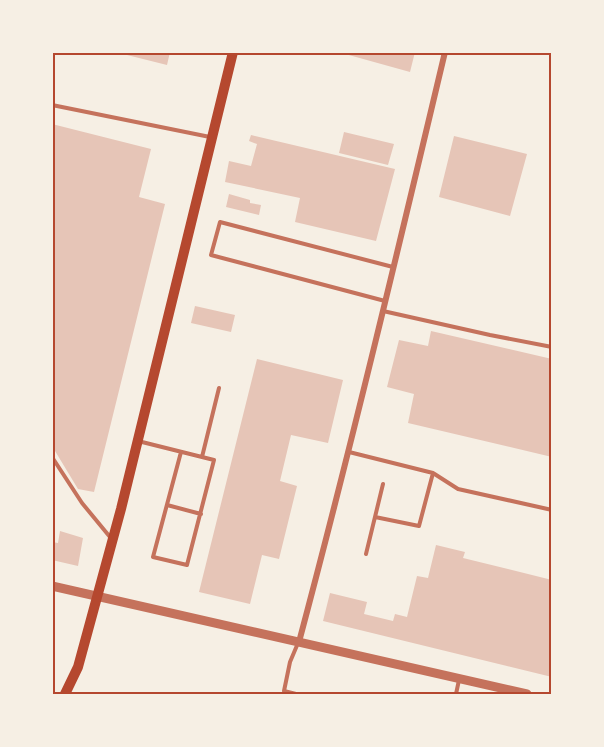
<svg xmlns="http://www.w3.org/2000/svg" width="604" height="747" viewBox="0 0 604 747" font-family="Spectral,serif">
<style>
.building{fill:#e6c5b7}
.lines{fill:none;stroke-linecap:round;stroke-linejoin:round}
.service{stroke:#c5725c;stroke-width:4}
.minor{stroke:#c5725c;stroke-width:6}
.tertiary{stroke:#c5725c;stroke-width:9}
.secondary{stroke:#b5482f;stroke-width:10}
.neatline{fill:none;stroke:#b5482f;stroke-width:2}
</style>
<rect width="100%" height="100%" fill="#f6efe4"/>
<path class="building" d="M115 52H170L167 65Z
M338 52H415L410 72Z
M52 124 151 149 139 197 165 204 94 492 78 489 52 446Z
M344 132 394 144 388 165 339 153Z
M251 135 395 169 376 241 295 222 300 198 225 182 229 161 251 166 257 144 249 141Z
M454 136 527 154 510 216 439 197Z
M229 194 250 200V203L261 205 259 215 226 207Z
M195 306 235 315 231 332 191 323Z
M431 331 552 359V457L408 423 414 394 387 387 399 340 428 346Z
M257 359 343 380 328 443 291 435 280 481 297 486 279 559 262 555 250 604 199 592Z
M60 531 83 538 78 566 52 560V542L58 543Z
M436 545 465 552 463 558 552 580V677L323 621 330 593 367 602 364 614 393 621 395 614 407 617 417 576 428 578Z"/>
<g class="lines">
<path class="service" d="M52 105 210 137
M385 301 211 255 220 222 393 267
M383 311 490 335 552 347
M138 441 214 460 187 565 153 557 181 452
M349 452 433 473 419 526 375 517
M52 457 82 503 110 537
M202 457 219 388
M433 473 458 489 552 510
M167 505 201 514
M366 554 383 484
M296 694 284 691 290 662 298 643
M456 694 459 680"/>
<path class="minor" d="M299 642C351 447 398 250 445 52"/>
<path class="tertiary" d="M52 586 527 694"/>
<path class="secondary" d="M65 694 78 667 121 509 233 52"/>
</g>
<rect width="604" height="747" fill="none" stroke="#f6efe4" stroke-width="108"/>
<rect x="54" y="54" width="496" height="639" class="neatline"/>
</svg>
